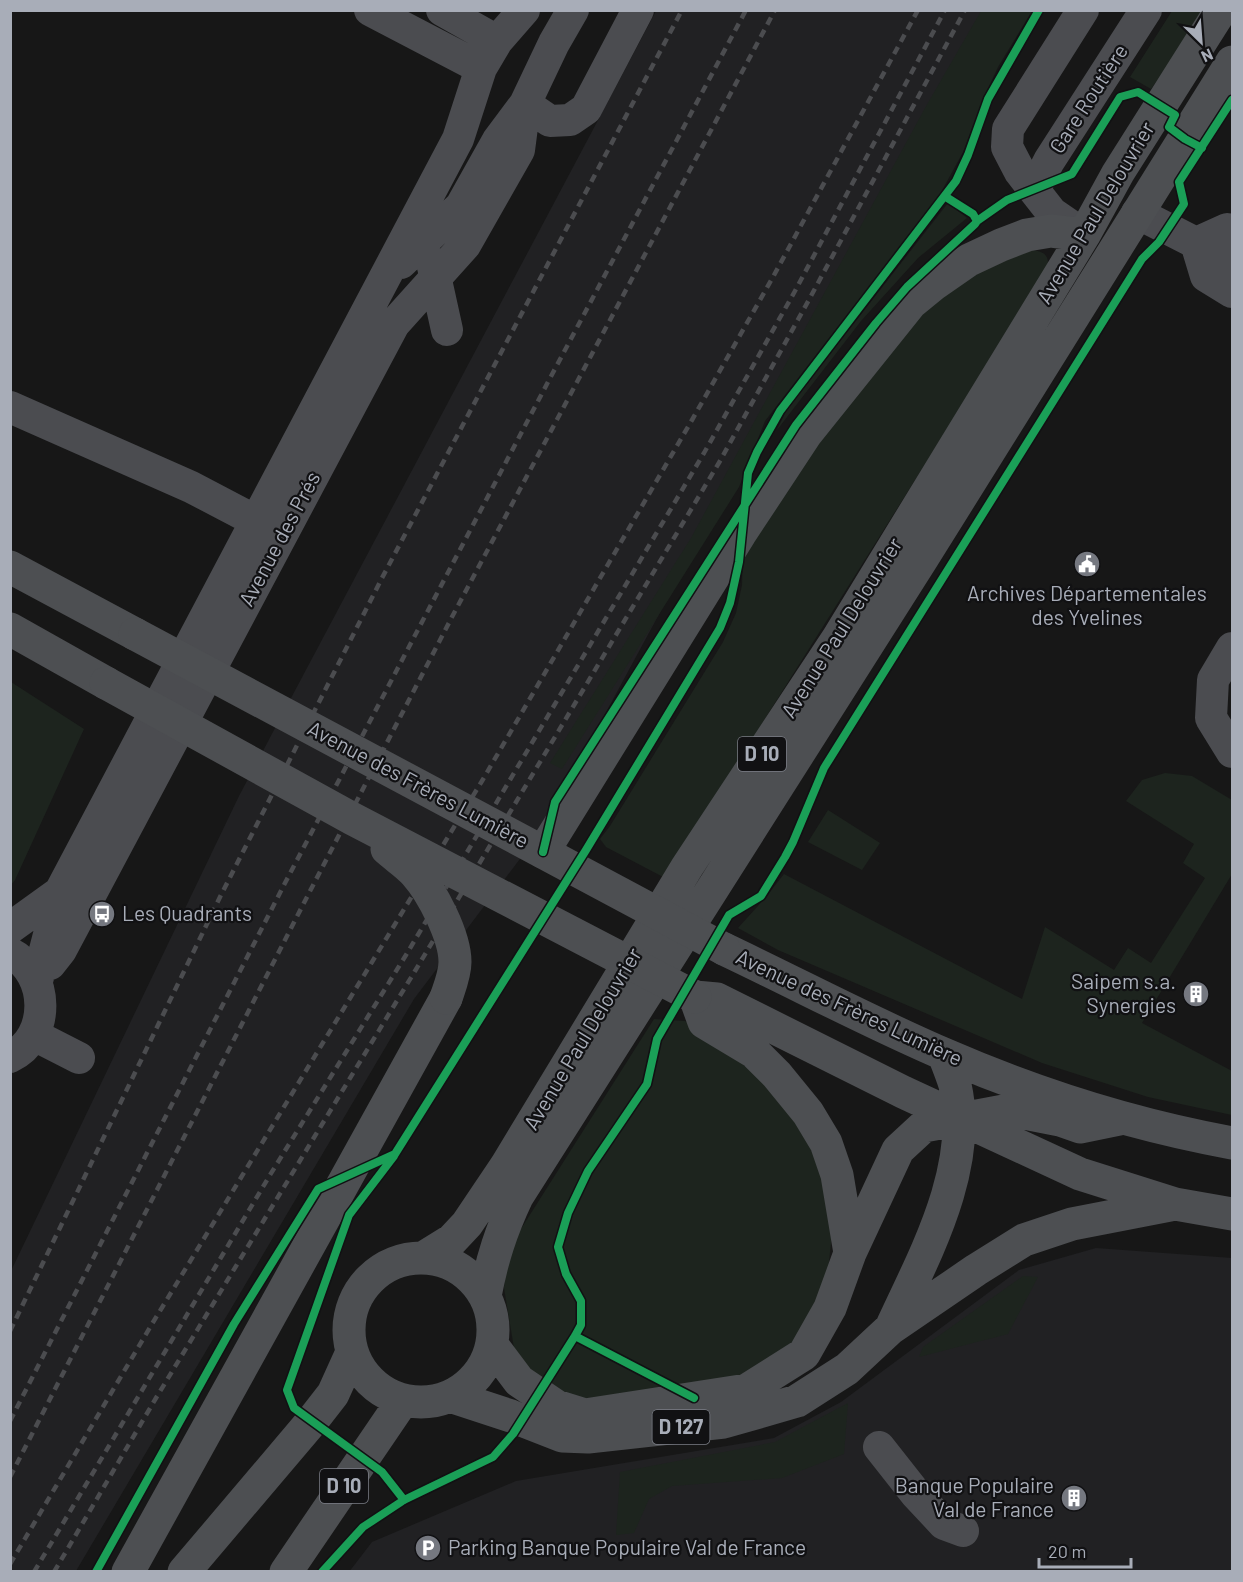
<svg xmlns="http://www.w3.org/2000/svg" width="1243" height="1582" viewBox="0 0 1243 1582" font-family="Barlow,sans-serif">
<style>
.built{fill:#212123}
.green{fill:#1d241e}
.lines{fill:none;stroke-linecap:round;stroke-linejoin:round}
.minor{stroke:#4b4c50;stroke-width:32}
.major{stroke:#4d4f52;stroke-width:33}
.rail{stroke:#4b4c4f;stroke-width:4.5;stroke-dasharray:8 6;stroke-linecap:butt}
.major-bridge{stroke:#4d4f52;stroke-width:33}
.cycleway-casing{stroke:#111113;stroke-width:11}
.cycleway{stroke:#1a9f57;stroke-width:8}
.labels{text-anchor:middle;stroke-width:4.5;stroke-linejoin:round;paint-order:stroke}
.shield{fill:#111113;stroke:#7b7e86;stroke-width:1.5}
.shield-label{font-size:20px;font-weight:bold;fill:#a8adb8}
.street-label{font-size:21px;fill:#a8adb8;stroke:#111113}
.poi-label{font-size:21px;fill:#a8adb8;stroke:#111113;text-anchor:start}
</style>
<rect width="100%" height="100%" fill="#171717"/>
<path class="built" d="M656 11H985L544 827 414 999 76 1571H11L10 1273 239 796Z
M1096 1248 1232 1258V1571L349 1572 372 1542 516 1481 774 1438 841 1402 1019 1270Z"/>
<path class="green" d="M981 11H1032L998 67 984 97 963 152 939 196 765 421 739 487 562 769 550 763 691 538 925 108Z
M1172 11H1207L1151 89 1130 77Z
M948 203 967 218 918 258 861 321 777 430 787 409Z
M1033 250C1046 252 1050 257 1047 270L665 878 606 847 600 839 610 826 723 642 736 613 742 585 743 553 777 495 909 323 969 274Z
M11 682 84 729 15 880 11 885Z
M1165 773 1192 776 1232 800V874L1142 1023 1232 1071V1115L1148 1097 1042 1063 778 950 738 928 766 897 784 874 1022 999 1045 927 1114 970 1128 948 1151 963 1205 878 1183 863 1194 844 1126 801 1142 780Z
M828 810 880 843 862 870 808 842Z
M654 1019 685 1021 767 1081 802 1127 827 1186 832 1233 826 1291 801 1333 772 1363 732 1383 604 1402 569 1397 531 1376 514 1348 504 1288 506 1258 519 1232Z
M1023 1276 1038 1277 1008 1334 919 1357 923 1347Z
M848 1403 844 1454 782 1478 672 1486 649 1499 634 1533 616 1535 620 1472 775 1442Z"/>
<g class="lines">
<path class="minor" d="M370 10 481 68
M442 10 497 41
M1083 10 1008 129 1007 147 1020 172 1052 213 1084 235
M525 104 550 121 570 120 586 109 638 10
M1034 190 1049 161 1146 10
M1137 213 1196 243 1232 265
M1196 243 1206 276 1232 292
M1196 243 1227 229 1232 232
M432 262 447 330
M401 263 461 206 498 140 525 104 554 43 573 10
M10 407 191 487 256 521
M1232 648 1213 680 1211 718 1232 752
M10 928 60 892
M10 953C50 973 51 1038 10 1057
M50 964 61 950 394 324 465 245 519 150 525 104
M37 981 60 892 458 139 481 68 497 41 524 10
M34 1035 79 1058
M879 1447 916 1494 944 1524 963 1531"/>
<path class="major" d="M10 567 135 634
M10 629 106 683
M543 852 740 534 806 434 911 303 933 285 969 260 1001 245 1027 235 1051 231 1084 235
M724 949C798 984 871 1023 946 1055 1038 1095 1134 1125 1232 1143
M850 1253 837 1175 826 1143 808 1113 777 1075 754 1052 704 1022 695 997 717 999 903 1092 1080 1174 1175 1204 1232 1214
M423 1258 452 1240 467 1224 506 1166 687 867 838 638 1084 235 1118 173 1221 10
M349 1330a72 72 0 1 1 144 0a72 72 0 1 1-144 0Z
M485 1296C492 1259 501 1231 517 1197L922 559 1232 62
M891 1328C924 1256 974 1168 955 1085 952 1075 948 1065 944 1055
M492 1345 519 1381 556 1406 585 1415 747 1390 804 1354 830 1308 850 1253 898 1150 924 1126 1009 1110 1060 1120 1080 1127 1119 1119
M450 1396 511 1416 562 1436 588 1437 724 1422 797 1401 847 1369 891 1328 976 1270 1024 1240 1072 1224 1170 1205
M128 1572 446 998
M184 1572 312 1421 333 1394 352 1352
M286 1572 403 1400"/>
<path class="rail" d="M10 1331 220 897 382 578 682 10
M10 1421 285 883 548 382 746 10
M10 1477 308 895 453 615 775 10
M10 1564 152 1324 482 781 692 420 773 277 918 10
M34 1572 270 1175 406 955 704 453 795 291 945 10
M54 1572 156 1398 415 971 720 461 811 296 965 10"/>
<path class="major-bridge" d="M135 634 724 949
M106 683 351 818 695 997
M387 849C396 857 407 864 415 873 432 892 455 936 455 962 455 974 450 986 446 998"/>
<defs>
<path id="cycleway" d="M977 221 1007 200 1072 174 1120 97 1138 92 1175 115 1169 127 1185 139 1202 148
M543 852 555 802 796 425 876 323 907 287 975 224 977 221 973 214 946 197
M394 1156 349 1215 287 1390 294 1408 382 1472 404 1500
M575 1336 694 1398
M96 1572 234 1324 318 1189 395 1154 586 850 720 628 730 603 739 562 748 473 757 452 780 411 956 181 968 155 988 99 1039 10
M322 1572 363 1527 404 1500 493 1457 513 1434 575 1336 581 1325V1301L566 1274 558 1247 568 1213 588 1171 647 1084 657 1039 729 915 761 896 785 857 793 842 824 768 1142 259 1159 242 1184 204 1179 182 1232 100"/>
</defs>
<use href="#cycleway" class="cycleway-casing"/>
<use href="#cycleway" class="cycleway"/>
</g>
<defs>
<symbol id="civic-disc" viewBox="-11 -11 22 22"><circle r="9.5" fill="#757880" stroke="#111113"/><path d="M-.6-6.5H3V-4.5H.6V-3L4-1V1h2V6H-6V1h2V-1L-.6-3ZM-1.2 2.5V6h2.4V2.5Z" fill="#fff"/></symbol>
<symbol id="bus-disc" viewBox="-11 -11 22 22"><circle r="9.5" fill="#757880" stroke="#111113"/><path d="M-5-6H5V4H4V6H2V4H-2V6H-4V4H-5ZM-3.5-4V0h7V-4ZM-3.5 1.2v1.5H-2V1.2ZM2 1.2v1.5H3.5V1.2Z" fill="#fff"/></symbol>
<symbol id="building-disc" viewBox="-11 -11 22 22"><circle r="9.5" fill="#757880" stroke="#111113"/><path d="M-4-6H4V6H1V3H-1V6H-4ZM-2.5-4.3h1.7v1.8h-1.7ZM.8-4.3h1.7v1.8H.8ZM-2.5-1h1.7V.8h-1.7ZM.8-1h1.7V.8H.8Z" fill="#fff"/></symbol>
<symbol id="parking-disc" viewBox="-11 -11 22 22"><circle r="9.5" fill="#757880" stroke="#111113"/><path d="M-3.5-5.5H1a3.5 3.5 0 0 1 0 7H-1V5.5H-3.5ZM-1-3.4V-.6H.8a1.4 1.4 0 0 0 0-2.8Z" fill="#fff"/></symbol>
</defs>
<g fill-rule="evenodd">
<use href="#civic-disc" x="1072" y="549" width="30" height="30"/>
<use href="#bus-disc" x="87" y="899" width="30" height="30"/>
<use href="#building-disc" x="1181" y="979" width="30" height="30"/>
<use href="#building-disc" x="1059" y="1483" width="30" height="30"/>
<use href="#parking-disc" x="413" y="1533" width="30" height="30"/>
</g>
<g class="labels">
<g class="shield">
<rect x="738" y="737" width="48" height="34" rx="4.5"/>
<rect x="652.5" y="1410" width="57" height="34" rx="4.5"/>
<rect x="320" y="1469" width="48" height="34" rx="4.5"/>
</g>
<g class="shield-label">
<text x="762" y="761">D 10</text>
<text x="681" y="1434">D 127</text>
<text x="344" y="1493">D 10</text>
</g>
<g class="street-label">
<text transform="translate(1089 99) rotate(-57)" y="7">Gare Routière</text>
<text transform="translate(1096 213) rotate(-59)" y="7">Avenue Paul Delouvrier</text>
<text transform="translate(280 539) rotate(-62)" y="7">Avenue des Prés</text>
<text transform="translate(842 628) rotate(-58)" y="7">Avenue Paul Delouvrier</text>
<text transform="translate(418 785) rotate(28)" y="7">Avenue des Frères Lumière</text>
<text transform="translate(849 1008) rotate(25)" y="7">Avenue des Frères Lumière</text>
<text transform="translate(583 1039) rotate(-59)" y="7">Avenue Paul Delouvrier</text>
</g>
<g class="poi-label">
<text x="1087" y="601" text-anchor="middle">Archives Départementales<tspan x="1087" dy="24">des Yvelines</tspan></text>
<text x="122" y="921">Les Quadrants</text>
<text x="1176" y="989" text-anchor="end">Saipem s.a.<tspan x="1176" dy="24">Synergies</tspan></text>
<text x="1054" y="1493" text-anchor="end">Banque Populaire<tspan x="1054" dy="24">Val de France</tspan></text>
<text x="448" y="1555">Parking Banque Populaire Val de France</text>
</g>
</g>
<rect width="1243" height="1582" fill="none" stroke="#a8adb8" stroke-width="24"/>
<g transform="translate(1201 42) rotate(155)" stroke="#111113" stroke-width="4.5" paint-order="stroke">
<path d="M0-4.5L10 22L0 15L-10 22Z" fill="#a8adb8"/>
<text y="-9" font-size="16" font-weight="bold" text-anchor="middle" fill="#a8adb8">N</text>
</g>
<path d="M1039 1558v9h92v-9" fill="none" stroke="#a8adb8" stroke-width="3"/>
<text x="1048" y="1558" font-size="18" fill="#a8adb8" stroke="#111113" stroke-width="4.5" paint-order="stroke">20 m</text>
</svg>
